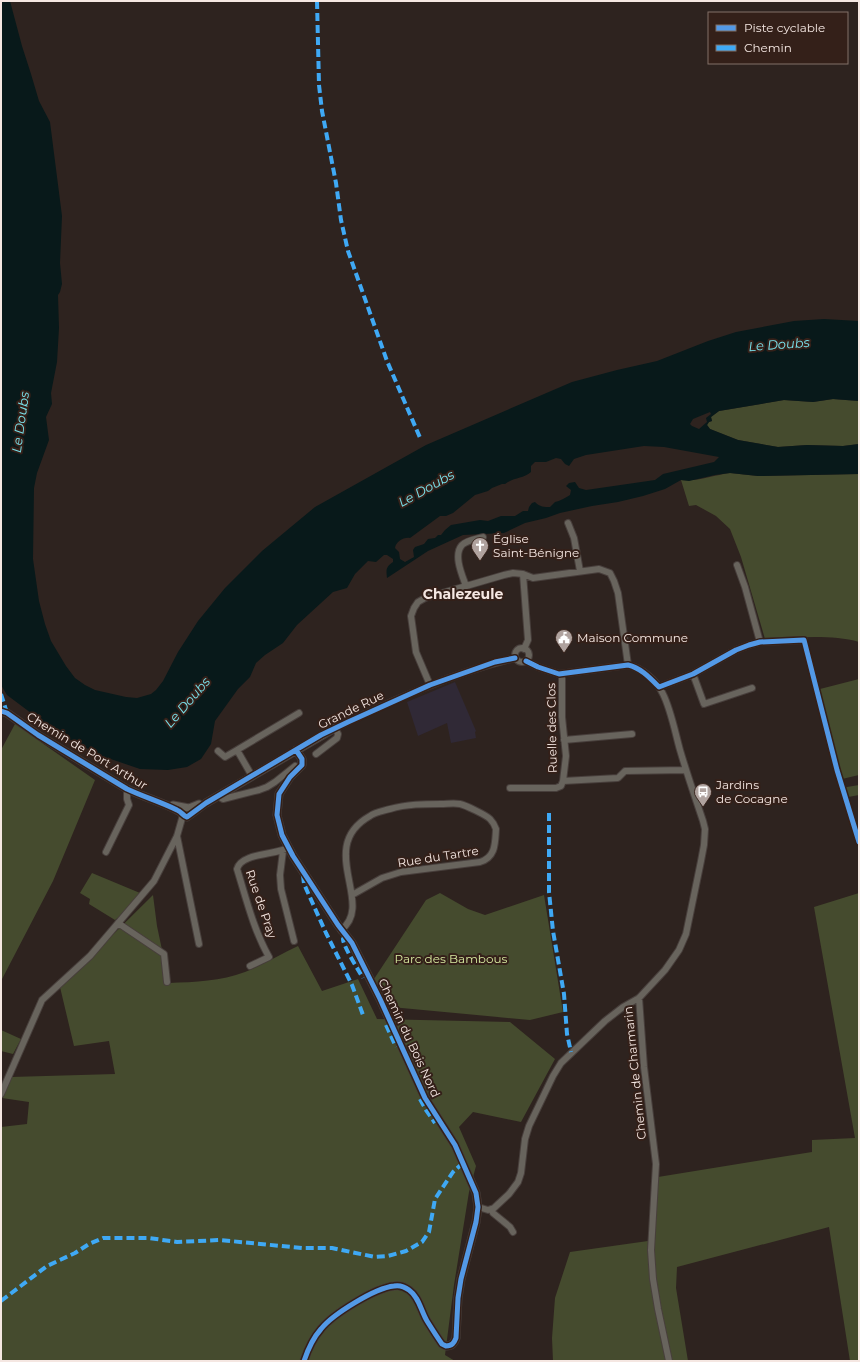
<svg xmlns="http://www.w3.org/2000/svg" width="860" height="1362" viewBox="0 0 860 1362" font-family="Montserrat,sans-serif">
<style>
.education{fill:#302936}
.green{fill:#454b2e}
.water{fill:#08191a;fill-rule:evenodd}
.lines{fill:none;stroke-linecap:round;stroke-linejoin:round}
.minor-casing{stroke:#483f3c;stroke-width:8}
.tertiary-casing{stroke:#483f3c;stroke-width:9}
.minor{stroke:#68645d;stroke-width:6}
.tertiary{stroke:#68645d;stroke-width:7}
.quiet{stroke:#3fa9f5;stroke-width:4;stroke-dasharray:8 4;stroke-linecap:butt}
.cycleway-casing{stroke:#342019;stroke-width:8}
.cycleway{stroke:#5399e6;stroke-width:5}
.labels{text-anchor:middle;stroke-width:4;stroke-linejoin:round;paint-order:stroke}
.poi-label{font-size:12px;fill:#f5e7e2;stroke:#342019;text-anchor:start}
.street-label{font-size:12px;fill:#f5e7e2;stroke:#342019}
.park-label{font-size:12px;fill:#d7eaa0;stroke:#342019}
.water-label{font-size:13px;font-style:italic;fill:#7ae3ed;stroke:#342019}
.quarter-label{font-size:14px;font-weight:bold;fill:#f5e7e2;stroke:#342019}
</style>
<rect width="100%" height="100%" fill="#2e231f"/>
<path class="education" d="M455 682 476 731 475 732 476 738 451 743 447 723 418 736 407 702Z"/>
<path class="green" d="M833 399 859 401V444L843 446 807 445 778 447 738 440 710 429 707 425 709 422 712 421 711 417 719 411 784 400 813 402Z
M730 473 758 476 859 474V642C831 634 794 638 765 639L741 557 730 529 716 516 696 505 689 506 681 480C697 482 714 475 730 473Z
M859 679V775L842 779 820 689Z
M15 724 95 780 53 881 1 981V750Z
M859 785V795L843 798 841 788Z
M92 873 140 893 119 917 115 920 89 904 90 899 80 893Z
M440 893 468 909 485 915 544 895 563 1012 530 1020 391 1007 374 979 426 900Z
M859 893V1361H850L829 1227 677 1267 676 1288 688 1361H553L552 1338 555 1298 570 1252 655 1240 658 1177 812 1152V1140L855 1138 814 907Z
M153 895 157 926 169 983C195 982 221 981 245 972 263 965 281 954 298 946L322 991 358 979 377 1019 510 1022 555 1059 521 1122 473 1112 459 1127 476 1166 469 1192 454 1285 445 1355 455 1361H1V1127L27 1124 29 1102 2 1098 11 1077 115 1074 109 1041 74 1046 60 987Z
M1 1030 21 1039 13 1054 1 1051Z"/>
<path class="water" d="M1 1H10L22 46 31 74 39 101 50 122 62 216 60 263 62 284 60 292 58 295 59 328 57 362 51 393 52 404 46 417 49 440 37 473 34 488 33 559 39 601 45 624 51 641 66 666 75 678 85 685 95 690 126 697 137 698 151 694 156 690 163 681 178 652 198 621 225 588 262 551 315 507 426 445 572 382 617 370 657 361 708 341 736 332 794 321 824 319 859 321V401L833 399 813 402 784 400 719 411 711 417 712 421 709 422 707 425 710 429 738 440 778 447 807 445 843 446 859 444V474L758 476 730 473 715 475 689 481 681 480 665 489 643 496 618 502 592 506 560 513 546 518 525 523 504 533 463 535 428 551 387 578C386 569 386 567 393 562V559L387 555H384L376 562 368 561 355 574 347 588 333 592 297 625 283 643 265 655 256 663 250 677 238 689 215 721 211 744 201 759 187 767 168 770 140 769 102 756 59 734 7 695 1 685ZM710 412 711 414 706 418 707 422 699 429 692 426 690 424 693 419ZM644 446 664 447 719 457 714 462 663 474 655 480 586 490 579 488 575 482 569 483 566 486 571 490 570 495C565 498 560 501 555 502L550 507C544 507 540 507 535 502L532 503 529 507 528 511H523L515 516H501L488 521 480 520 451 525 445 530 441 535H438L435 538 428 539 424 544 415 547 413 550 414 557 405 562 400 559 399 552 395 548C396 542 403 537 410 538L440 516H446L453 513 475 495 488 491 492 488 502 484H505C514 477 523 479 531 472V466L535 462H546L556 458 561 459 565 464 569 466 574 459 586 455Z"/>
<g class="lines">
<defs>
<path id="minor" d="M568 523 574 538 580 571
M737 565 745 587 760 642
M523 574 528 640 524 649
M466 586C462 575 453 555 462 545 467 540 477 539 483 537
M515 655a7 7 0 1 1 14 0a7 7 0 1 1-14 0Z
M562 674V717L566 756 563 781
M693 674 704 704 752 688
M430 685 416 652 411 616 414 608 418 602 425 598 504 575 513 573 523 574 533 578 599 569 610 573 614 581 618 593 628 665
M659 687 693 674 736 650 749 645 760 642 804 640
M564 740 632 734
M218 751 225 757 237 750
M316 754 337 738 338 734 335 728C394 700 452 673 515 658
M252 776 237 750 299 713
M563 781 618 778 625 771 686 770
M510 788H556L561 786 563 781
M218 796 223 799 259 790 267 787 275 782 295 766
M177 836 199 944
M283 851 280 875 281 889 294 941
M106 852 129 805 127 799V789
M118 923 164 954 167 982
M341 930C376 904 315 847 370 816 375 812 383 811 390 809 407 804 424 804 441 804 447 804 454 803 460 804 465 805 486 815 490 819 493 822 495 826 496 829 495 843 496 857 480 862L401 872 382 878 352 895
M250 966 269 957C254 931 246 898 237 869 241 853 275 855 288 848
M639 998 644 1067 656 1164 651 1250 653 1279 658 1309 669 1361
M1 1094 42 1000 90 956 154 881 177 836 183 815
M478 1207 488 1210 494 1208 509 1194 518 1182 521 1173 525 1139 529 1126 553 1076 561 1063 605 1021 623 1007 639 998 665 970 679 950 686 934 701 861 704 845 705 829 703 821C695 797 687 774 680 750 675 732 671 710 663 694 657 681 642 668 628 665L559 674 538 667 526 661
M492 1210 493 1213 510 1227 513 1232"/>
<path id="tertiary" d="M1 711 7 713 38 735 127 789C144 797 161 802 177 810 182 812 183 816 187 817L206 803 335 728
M296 750 302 759V765L290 777 279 794 277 815 282 835 293 856 338 925 352 943 380 999 425 1098 455 1145 476 1193 478 1207 476 1222 461 1279 458 1298 456 1338C454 1343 452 1346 446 1346L442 1344C437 1337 432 1329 427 1321 421 1311 419 1297 409 1290 405 1287 399 1285 394 1286 375 1288 333 1314 321 1329 313 1338 308 1349 304 1361
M173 805 189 808 199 804"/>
</defs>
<use href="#minor" class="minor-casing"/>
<use href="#tertiary" class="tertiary-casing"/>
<use href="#minor" class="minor"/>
<use href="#tertiary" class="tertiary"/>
<path class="quiet" d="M317 1 319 85 322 111 336 183 341 220 348 251 387 361 421 440
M1 694 7 713
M549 813V892L553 931 564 994 567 1034 571 1052
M303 875 304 884 326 933 352 985 363 1015
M346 936 343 939C343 946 359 971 363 978
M386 1025 396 1047
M420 1099 426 1110 435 1123
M1 1301 47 1266 75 1253 89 1244 103 1238H149L177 1242 220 1240 302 1248H332L375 1257 388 1256 406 1251 422 1242 429 1232 435 1199 453 1172 463 1163"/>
<defs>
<path id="cycleway" d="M526 661 538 667 559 674 628 665C641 668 650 678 659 687L693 674 736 650 749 645 760 642 804 640 837 770 859 842
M1 711 7 713 38 735 127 789C144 797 161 802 177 810 182 812 183 816 187 817L206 803 321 735 348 722 430 685 495 662 515 658
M296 750 302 759V765L290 777 279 794 277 815 282 835 293 856 338 925 352 943 380 999 425 1098 455 1145 476 1193 478 1207 476 1222 461 1279 458 1298 456 1338C454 1343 452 1346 446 1346L442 1344C437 1337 432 1329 427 1321 421 1311 419 1297 409 1290 405 1287 399 1285 394 1286 375 1288 333 1314 321 1329 313 1338 308 1349 304 1361"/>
</defs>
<use href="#cycleway" class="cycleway-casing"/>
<use href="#cycleway" class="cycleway"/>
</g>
<defs>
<symbol id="church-pin" viewBox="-11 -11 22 30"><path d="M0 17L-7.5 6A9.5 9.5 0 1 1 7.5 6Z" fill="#afa29e" stroke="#342019"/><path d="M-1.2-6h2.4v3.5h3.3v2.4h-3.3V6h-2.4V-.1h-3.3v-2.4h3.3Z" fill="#fff"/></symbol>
<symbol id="civic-pin" viewBox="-11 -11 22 30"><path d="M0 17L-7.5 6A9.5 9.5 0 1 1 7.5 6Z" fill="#afa29e" stroke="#342019"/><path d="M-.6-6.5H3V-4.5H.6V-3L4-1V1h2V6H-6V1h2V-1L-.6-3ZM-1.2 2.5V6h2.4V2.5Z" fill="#fff"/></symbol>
<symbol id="bus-pin" viewBox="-11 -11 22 30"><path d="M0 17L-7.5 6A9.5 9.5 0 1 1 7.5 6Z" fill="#afa29e" stroke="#342019"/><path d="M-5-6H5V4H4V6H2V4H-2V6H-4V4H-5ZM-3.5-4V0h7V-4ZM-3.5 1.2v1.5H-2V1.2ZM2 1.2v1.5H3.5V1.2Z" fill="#fff"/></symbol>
</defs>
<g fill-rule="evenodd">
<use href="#church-pin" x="470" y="536" width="20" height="27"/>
<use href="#civic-pin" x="554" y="628" width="20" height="27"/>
<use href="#bus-pin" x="693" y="782" width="20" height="27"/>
</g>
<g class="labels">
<g class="poi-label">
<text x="493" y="543">Église<tspan x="493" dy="14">Saint-Bénigne</tspan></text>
<text x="577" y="642">Maison Commune</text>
<text x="716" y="789">Jardins<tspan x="716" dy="14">de Cocagne</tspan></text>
</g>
<g class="street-label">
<text transform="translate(351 710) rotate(-26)" y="4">Grande Rue</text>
<text transform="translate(552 728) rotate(-91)" y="4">Ruelle des Clos</text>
<text transform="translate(87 751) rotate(31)" y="4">Chemin de Port Arthur</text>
<text transform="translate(438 857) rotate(-9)" y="4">Rue du Tartre</text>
<text transform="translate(261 904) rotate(71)" y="4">Rue de Pray</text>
<text transform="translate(409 1038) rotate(65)" y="4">Chemin du Bois Nord</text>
<text transform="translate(635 1073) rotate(-96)" y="4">Chemin de Charmarin</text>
</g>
<g class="park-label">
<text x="451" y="963">Parc des Bambous</text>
</g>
<g class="water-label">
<text transform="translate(779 344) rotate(-4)" y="5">Le Doubs</text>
<text transform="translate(20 422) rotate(-82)" y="5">Le Doubs</text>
<text transform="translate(426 488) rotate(-29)" y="5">Le Doubs</text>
<text transform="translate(187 702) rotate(-49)" y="5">Le Doubs</text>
</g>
<g class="quarter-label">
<text x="463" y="599">Chalezeule</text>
</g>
</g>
<rect width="860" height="1362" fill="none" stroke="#f5e7e2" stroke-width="4"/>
<rect x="708" y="12" width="140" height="52" fill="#342019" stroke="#817069"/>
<rect x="716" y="25" width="20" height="6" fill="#5399e6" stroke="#817069"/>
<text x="744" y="32" font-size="12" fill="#f5e7e2">Piste cyclable</text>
<rect x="716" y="45" width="20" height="6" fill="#3fa9f5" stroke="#817069"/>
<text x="744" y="52" font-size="12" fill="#f5e7e2">Chemin</text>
</svg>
